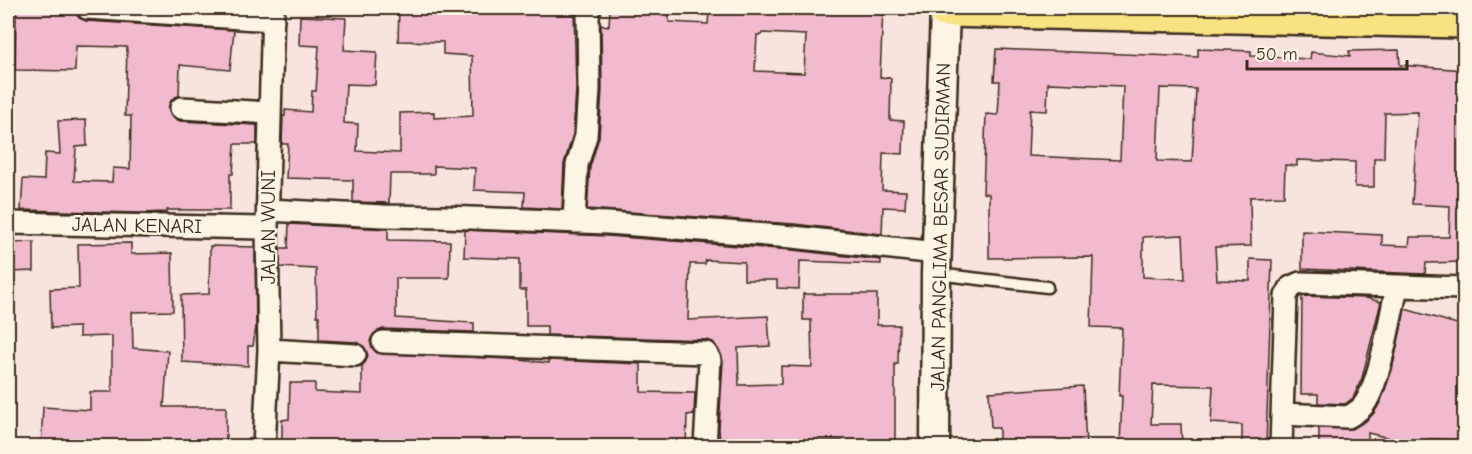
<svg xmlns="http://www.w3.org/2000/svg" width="1472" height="454" viewBox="0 0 1472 454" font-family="'Comic Neue',sans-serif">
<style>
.building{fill:#f2bace;stroke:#3b2a1e;stroke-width:1.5;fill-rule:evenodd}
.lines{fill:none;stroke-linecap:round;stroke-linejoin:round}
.service-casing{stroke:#3b2a1e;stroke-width:15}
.minor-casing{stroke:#3b2a1e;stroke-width:26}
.secondary-casing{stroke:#3b2a1e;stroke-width:33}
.trunk-casing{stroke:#3b2a1e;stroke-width:38}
.service{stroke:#fcf5e5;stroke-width:10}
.minor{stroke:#fcf5e5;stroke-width:21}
.secondary{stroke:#fcf5e5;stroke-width:28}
.trunk{stroke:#f8e281;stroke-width:33}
.labels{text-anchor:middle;stroke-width:5;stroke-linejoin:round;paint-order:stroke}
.street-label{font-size:20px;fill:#3b2a1e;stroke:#fcf5e5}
</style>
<rect width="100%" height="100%" fill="#f9e3de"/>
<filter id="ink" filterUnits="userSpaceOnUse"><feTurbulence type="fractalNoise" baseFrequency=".0167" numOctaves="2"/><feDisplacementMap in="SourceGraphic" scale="12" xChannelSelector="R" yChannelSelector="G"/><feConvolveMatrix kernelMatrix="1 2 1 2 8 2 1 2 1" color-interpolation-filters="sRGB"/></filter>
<g filter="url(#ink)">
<path class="building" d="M16 8H69V14H76L79 18 86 21 234 30 230 70 180 65 179 96 171 101 168 108 174 118 180 121 257 125V144H235L233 174H230V210H167V212L140 213 21 210 23 179 44 180 45 153 60 154 58 121 86 120 87 146 76 147 74 181 112 182 113 168 130 169 131 116H125L127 47 76 46 75 71 15 70Z
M399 8H574L576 89 573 134 564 164 562 209 524 207 525 192 474 190 475 168 434 166V174H390L389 203 353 202V180L286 178 288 144H282L283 116H285V110L311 112 312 91H316L319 46 299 45 300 16 346 18 344 50 377 52 375 85 346 84 344 123 358 124 357 151 400 153V113L434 112V118L473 116 472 56 443 54V42L398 41Z
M633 8H669V22L708 24 709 12H712L713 8H883L880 77 891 78 890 120 904 121 903 154 883 153 882 190 906 191 905 208 883 207 882 234 794 224 587 209 590 167 599 137 602 89 601 25 609 26 610 9 633 10ZM762 33 806 35 804 73 755 71 757 35H762Z
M996 49 1198 57V49L1251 51V56L1310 59 1311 52 1350 56 1349 51 1399 50 1400 65 1464 70V262L1426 263 1425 274 1302 269V231L1382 235V245L1409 246 1410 237H1449L1450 206 1412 204 1418 112 1385 113 1384 158H1374V187H1355V162L1297 160V166L1285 165 1284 196 1250 197 1251 246 1215 247 1217 280 1250 281V259L1272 260 1266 447H1242V425L1211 423 1213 386 1153 385 1151 424H1181L1182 447H1120L1122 396H1119L1122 328 1091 327 1093 257 989 258V194L983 193 986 114 998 115 1000 81H994ZM1048 83 1123 86 1120 160 1028 156 1030 110 1047 111ZM1160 88 1196 89 1192 162 1157 161ZM1183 235 1185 279 1143 277V237Z
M289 224 388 229V240L450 241 449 278H396V318L474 323V332L383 329 373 335 370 341 372 347 377 353 509 359 549 363V360L641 364V392L695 393 694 414 687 415 686 447H566V444H529V447H282V420L289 419 290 383H315V392L362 394V366L366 361 368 355 362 345 356 342 319 340V316H317L316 269 280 267V248H288Z
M465 230 607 236 792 250 881 260V264L800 261 799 289 777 288V280H744V262L706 260 705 264H690L688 320 768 316 770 346 738 348 739 385 781 384V366L812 367 811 320H803V294H877V325H899L898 364H895V447H842V441L785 442V447H756V441L720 444 719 428 723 361 721 354 713 342 706 340 547 335V326H526V290H520V259L464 257Z
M34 242V271L10 272V243Z
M131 243V254L172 253 173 311 132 312 133 348 168 351 164 407H226V447H41L43 407 90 410V392H112V336L79 337V327L51 328 50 289 79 288 78 244Z
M210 246 255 247 256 327 253 346H248V366L182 362 181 295 209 294Z
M1302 296 1366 298 1381 302 1362 378 1353 398 1345 404 1318 403V394H1301Z
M1405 309 1464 326V440L1429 439 1427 447 1368 433V447H1319V428H1354L1366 421 1374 413 1381 401 1392 370Z
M1083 386 1086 447H999V428H991L989 392Z"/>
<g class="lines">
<defs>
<path id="service" d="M937 274 1047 287"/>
<path id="minor" d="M87 8 273 20
M181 108 270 113
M268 210 383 216 445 217 608 223 793 237 937 253
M574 222 577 165 586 136 589 89 588 13 590 8
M8 223 267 228
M383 342 706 353 710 360 705 446
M269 350 355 355
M1282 414 1348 417C1353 414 1359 411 1363 406 1380 384 1390 317 1397 287
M264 446 269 350 267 228 273 8
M1281 446 1286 296 1291 287 1300 283 1464 288"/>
<path id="secondary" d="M935 446 936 274 945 10"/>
<path id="trunk" d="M945 8V10L1464 21"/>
</defs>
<use href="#service" class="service-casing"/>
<use href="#minor" class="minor-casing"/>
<use href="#secondary" class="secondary-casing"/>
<use href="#trunk" class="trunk-casing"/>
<use href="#service" class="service"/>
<use href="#minor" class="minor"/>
<use href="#secondary" class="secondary"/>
<use href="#trunk" class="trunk"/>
</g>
</g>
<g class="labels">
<g class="street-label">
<text transform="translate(137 225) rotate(1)" y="7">JALAN KENARI</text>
<text transform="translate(268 227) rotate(-90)" y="7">JALAN WUNI</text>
<text transform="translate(940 227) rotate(-89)" y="7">JALAN PANGLIMA BESAR SUDIRMAN</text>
</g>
</g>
<rect width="1472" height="454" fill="none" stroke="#fcf5e5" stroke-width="30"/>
<rect x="15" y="15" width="1442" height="424" fill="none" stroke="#3b2a1e" stroke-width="2" filter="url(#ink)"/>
<path d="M1247 60v9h160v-9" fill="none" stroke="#3b2a1e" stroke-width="3"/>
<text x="1256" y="60" font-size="18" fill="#3b2a1e" stroke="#fcf5e5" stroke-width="4.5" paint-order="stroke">50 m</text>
</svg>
